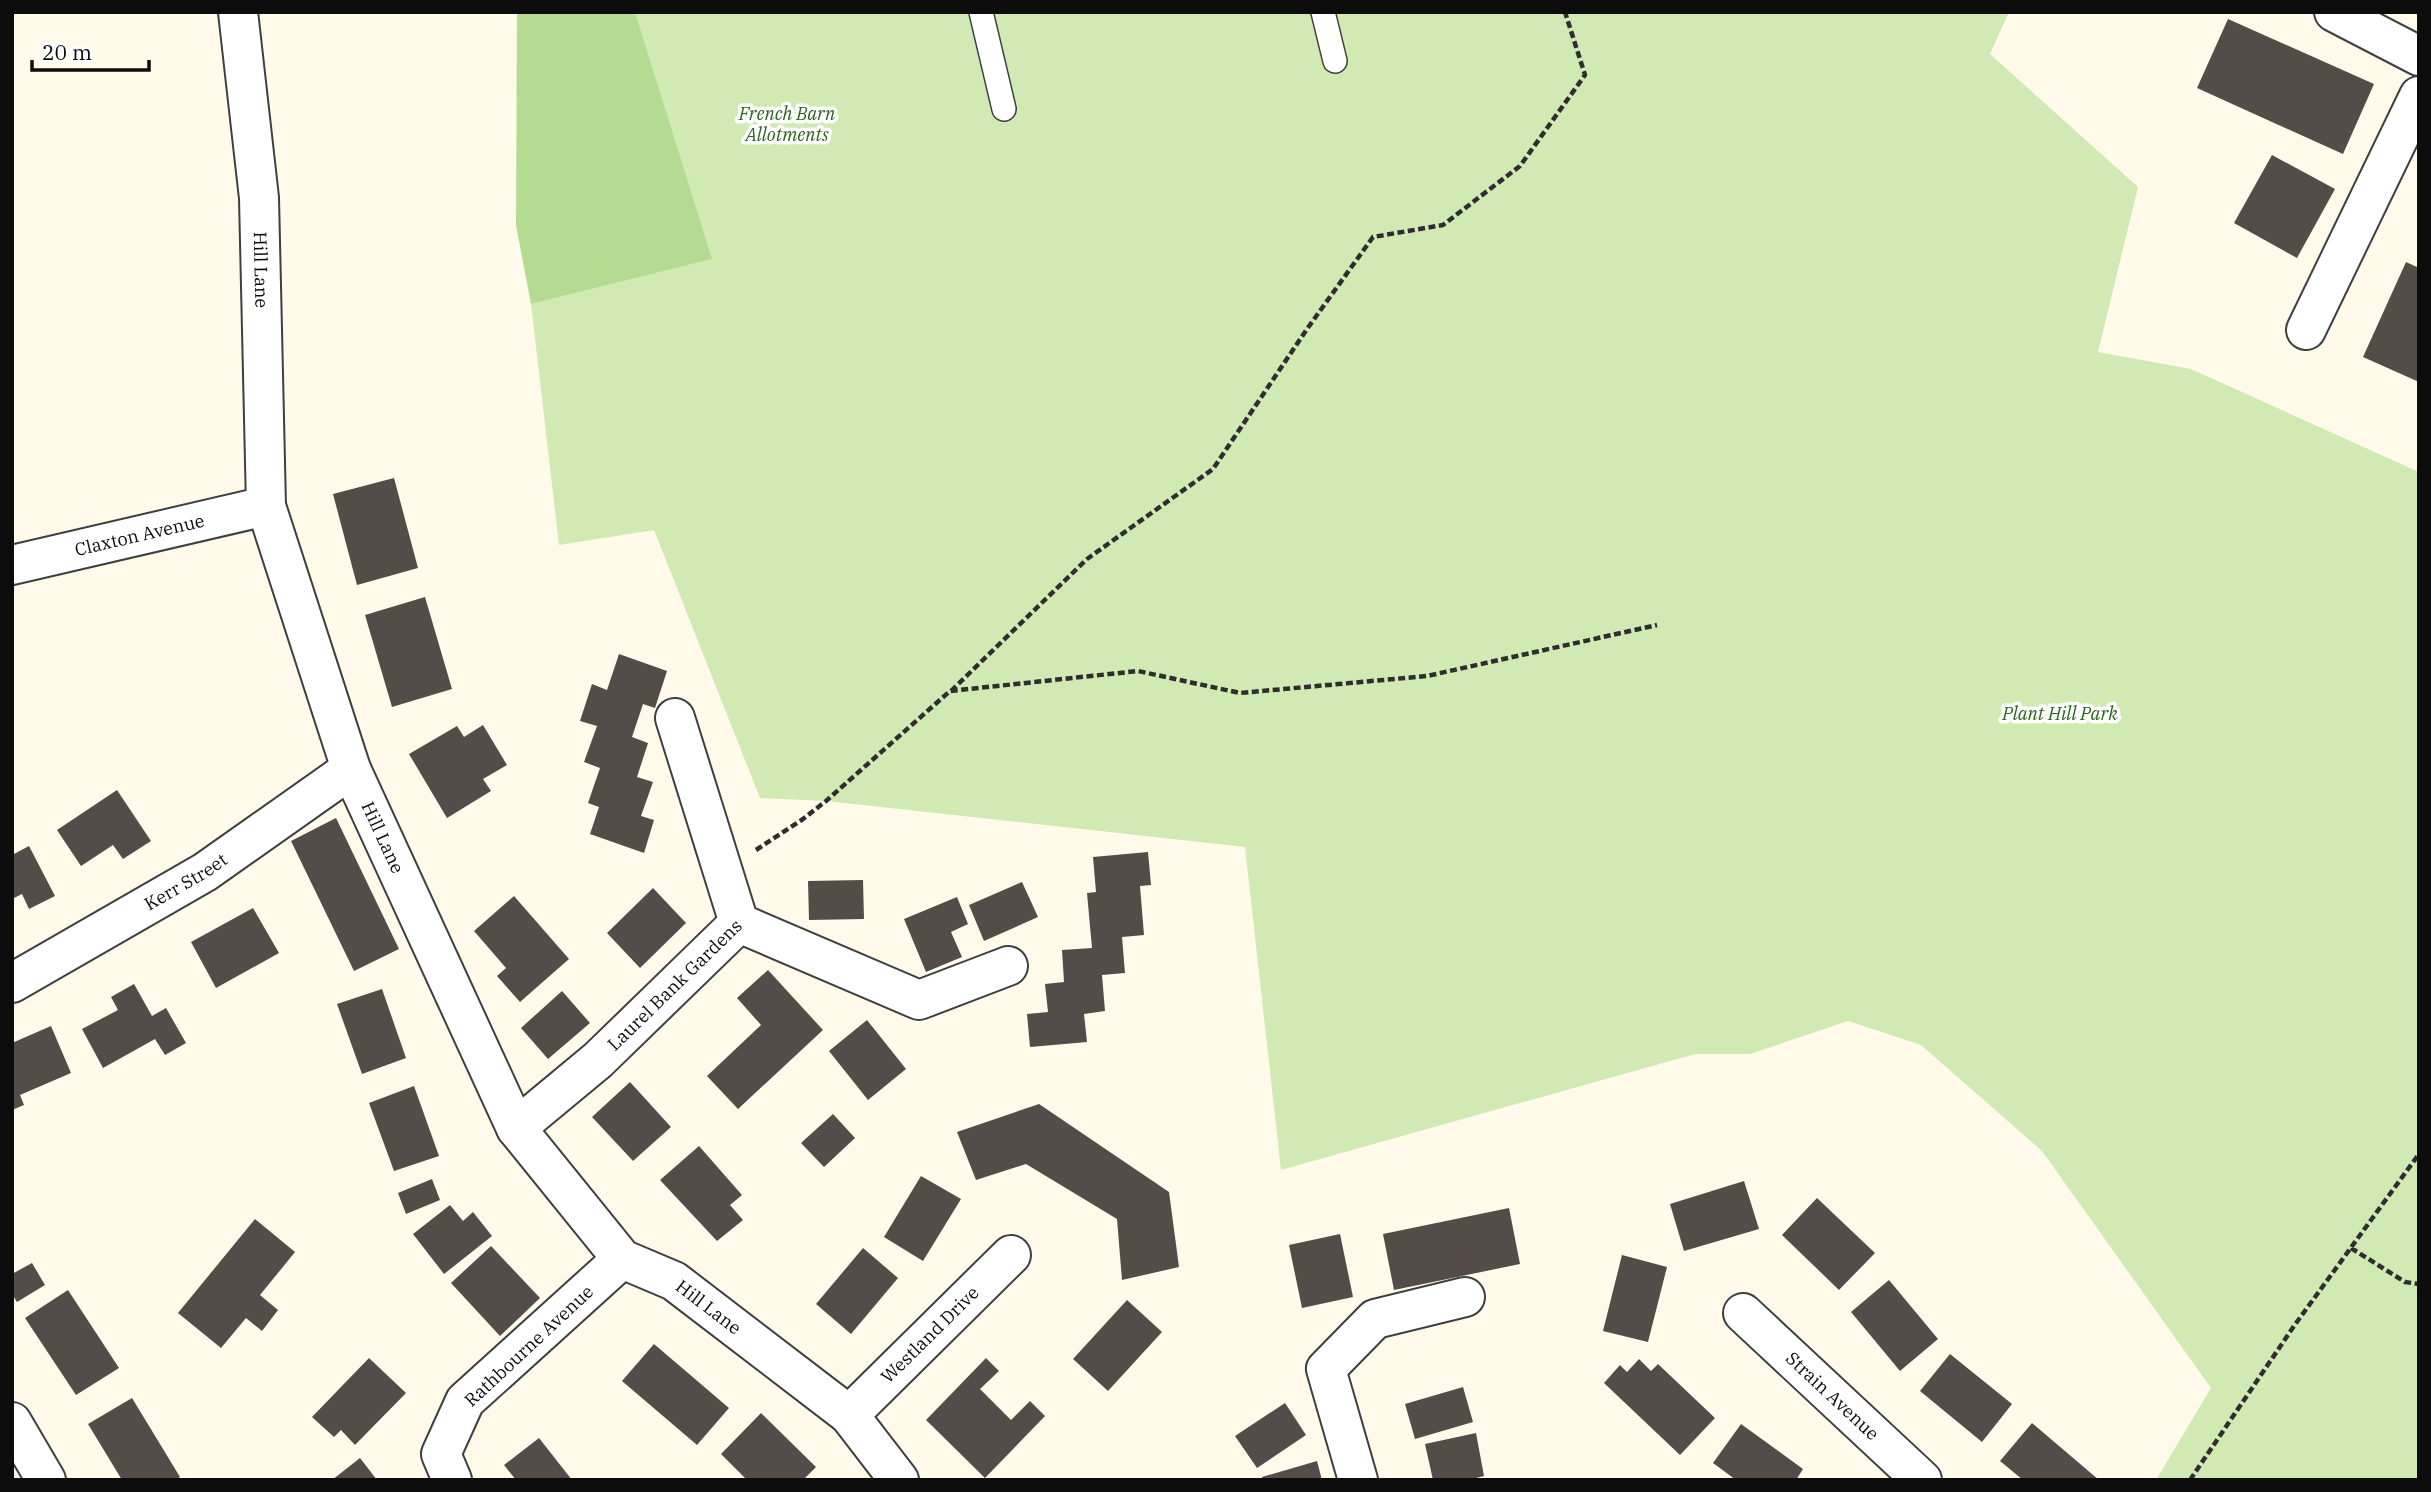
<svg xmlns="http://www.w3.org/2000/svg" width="2431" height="1492" viewBox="0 0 2431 1492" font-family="'IBM Plex Serif',serif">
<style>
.green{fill:#d1eab4}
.forest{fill:#b5db93}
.building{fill:#544c48}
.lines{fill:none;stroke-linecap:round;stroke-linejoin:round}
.service-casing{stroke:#3f3f3f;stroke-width:26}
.minor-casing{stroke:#3f3f3f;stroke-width:42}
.path{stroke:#2e2e2e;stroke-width:4.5;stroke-dasharray:7 3.5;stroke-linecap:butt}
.service{stroke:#fff;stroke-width:23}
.minor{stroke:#fff;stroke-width:38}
.labels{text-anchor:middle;stroke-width:7;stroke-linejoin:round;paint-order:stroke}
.park-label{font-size:18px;font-style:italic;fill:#2c641b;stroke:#fff}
.street-label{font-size:18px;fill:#0c0c0c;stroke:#fff}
</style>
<rect width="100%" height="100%" fill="#fffaea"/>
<path class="green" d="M635 12H2009L1990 54 2138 187 2098 352 2191 369 2419 472V1480H2156L2211 1388 2042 1151 1921 1045 1848 1021 1750 1054H1695L1281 1170 1245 847 826 801 760 798 654 530 559 545 531 304 711 259Z"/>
<path class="forest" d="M517 12H635L712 259 531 304 516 225Z"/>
<path class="building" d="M2228 19 2374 84 2343 154 2197 88Z
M2272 155 2335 189 2297 258 2234 223Z
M2406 262 2419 268V382L2363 357Z
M394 478 418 568 357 585 333 494Z
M425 597 452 689 392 707 365 615Z
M619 654 667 671 655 708 643 704 632 737 648 743 637 777 653 782 641 816 654 820 644 853 590 834 599 807 588 803 600 768 584 762 597 726 580 721 592 684 607 690Z
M483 725 507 765 483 779 491 791 447 818 409 754 457 726 464 737Z
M117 790 151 841 123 859 113 845 81 866 57 830Z
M336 818 399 949 354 971 291 841Z
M29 846 55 896 29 909 22 894 12 899V855Z
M1148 852 1151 885 1140 886 1144 935 1122 937 1125 973 1102 975 1105 1011 1084 1014 1087 1042 1030 1047 1027 1014 1048 1012 1045 984 1064 982 1062 950 1092 948 1087 893 1096 892 1093 857Z
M863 880 864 919 809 920 808 881Z
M1022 882 1038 917 984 941 969 905Z
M653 888 686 923 640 968 607 933Z
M514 896 569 959 520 1002 497 976 506 968 474 931Z
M957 897 968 924 951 932 962 957 926 972 904 919Z
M253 908 279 953 216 988 191 942Z
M768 970 823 1030 738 1109 707 1076 761 1025 737 998Z
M134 984 152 1016 166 1008 186 1043 165 1055 155 1039 103 1068 82 1029 118 1010 111 997Z
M382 989 406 1058 362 1074 337 1004Z
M562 991 590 1023 548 1059 521 1028Z
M867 1020 906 1069 868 1100 829 1051Z
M51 1026 71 1073 20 1095 24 1105 12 1110V1043Z
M630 1082 671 1127 633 1161 592 1117Z
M414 1086 439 1156 394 1171 369 1103Z
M1039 1104 1169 1192 1179 1267 1122 1280 1117 1219 1026 1164 976 1180 957 1132Z
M833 1114 855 1138 824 1167 801 1143Z
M699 1146 742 1195 730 1205 743 1220 717 1241 660 1180Z
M921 1176 961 1199 923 1261 884 1237Z
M432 1179 440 1200 406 1214 398 1193Z
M1744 1181 1759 1229 1684 1251 1670 1204Z
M1817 1198 1875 1253 1839 1290 1782 1235Z
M450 1205 463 1221 473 1212 492 1236 444 1274 413 1234Z
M1509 1208 1520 1264 1394 1290 1383 1234Z
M255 1219 295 1252 260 1295 278 1310 262 1331 246 1318 221 1348 178 1313Z
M1340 1234 1353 1297 1302 1308 1289 1245Z
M491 1246 540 1298 500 1336 451 1283Z
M863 1248 898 1278 851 1334 816 1304Z
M1622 1255 1667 1267 1648 1342 1603 1331Z
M32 1263 45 1285 17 1302 12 1294V1274Z
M1889 1280 1938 1339 1900 1371 1851 1312Z
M68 1290 119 1368 76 1395 25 1318Z
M1127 1300 1162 1332 1108 1391 1073 1359Z
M654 1344 729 1408 697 1445 622 1381Z
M1950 1354 2012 1404 1982 1442 1920 1391Z
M369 1358 406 1393 355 1445 341 1430 334 1437 312 1417Z
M986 1358 999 1371 980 1389 1011 1420 1030 1401 1045 1416 985 1478 926 1420Z
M1639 1359 1651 1371 1658 1364 1715 1418 1680 1455 1604 1383 1620 1365 1627 1372Z
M1463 1387 1473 1422 1415 1439 1405 1404Z
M132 1398 180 1477 175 1480H122L88 1424Z
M1285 1403 1306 1435 1257 1468 1235 1436Z
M761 1413 816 1467 803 1480H747L721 1454Z
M2032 1423 2099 1480H2023L2000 1461Z
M1741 1424 1803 1469 1796 1480H1736L1713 1463Z
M1476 1433 1484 1476 1468 1480H1433L1425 1444Z
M539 1438 572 1480H516L504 1465Z
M360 1458 377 1480H332Z
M1317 1461 1322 1480H1262V1477Z"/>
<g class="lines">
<defs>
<path id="service" d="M981 12 1004 109
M1323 12 1335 61"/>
<g id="minor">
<path id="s1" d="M238 12 259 198 266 506 351 769 516 1128 622 1259 674 1281 849 1415 899 1480"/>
<path d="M2334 12 2419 56"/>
<path d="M2306 330 2419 96"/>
<path id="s2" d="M12 565 266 506"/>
<path d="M675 718 739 923"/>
<path id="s3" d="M12 983 205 872 351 769"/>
<path id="s4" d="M516 1128 598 1060 739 923 919 1000 1008 966"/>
<path id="s5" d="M1743 1313 1922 1480"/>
<path id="s6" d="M849 1415 1011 1255"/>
<path d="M12 1422 46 1480"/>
<path d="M452 1480 441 1454 465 1401 622 1259"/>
<path d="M1358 1480 1326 1369 1375 1319 1465 1297"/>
</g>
</defs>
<use href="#service" class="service-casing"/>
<use href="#minor" class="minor-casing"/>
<path class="path" d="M951 691 1087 559 1213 469 1307 329 1373 237 1443 225 1520 166 1585 75 1565 12
M756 850 803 819 826 801 950 691 1138 671 1240 693 1427 676 1657 625
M2351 1248 2405 1282 2419 1284
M2190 1480 2294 1326 2419 1154"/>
<use href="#service" class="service"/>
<use href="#minor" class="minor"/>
</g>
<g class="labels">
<g class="park-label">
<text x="787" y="120">French Barn<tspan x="787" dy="21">Allotments</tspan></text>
<text x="2060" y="720">Plant Hill Park</text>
</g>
<g class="street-label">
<text dy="6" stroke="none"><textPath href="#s1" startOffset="259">Hill Lane</textPath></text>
<text dy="6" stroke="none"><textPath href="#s2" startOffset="131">Claxton Avenue</textPath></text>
<text dy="6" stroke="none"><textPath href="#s1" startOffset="847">Hill Lane</textPath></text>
<text dy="6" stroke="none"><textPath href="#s3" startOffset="201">Kerr Street</textPath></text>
<text dy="6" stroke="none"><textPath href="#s4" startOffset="214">Laurel Bank Gardens</textPath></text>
<text dy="6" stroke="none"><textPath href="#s1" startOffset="1435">Hill Lane</textPath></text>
<text dy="6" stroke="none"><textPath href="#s6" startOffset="114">Westland Drive</textPath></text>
<text transform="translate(529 1346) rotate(-43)" y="6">Rathbourne Avenue</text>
<text dy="6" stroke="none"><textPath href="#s5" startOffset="122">Strain Avenue</textPath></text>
</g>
</g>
<rect width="2431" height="1492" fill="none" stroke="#0c0c0c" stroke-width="28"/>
<path d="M32 60v10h117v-10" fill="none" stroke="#0c0c0c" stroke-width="3.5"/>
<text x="42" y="60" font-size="21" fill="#0c0c0c" stroke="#ffffff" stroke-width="5" paint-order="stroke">20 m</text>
</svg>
